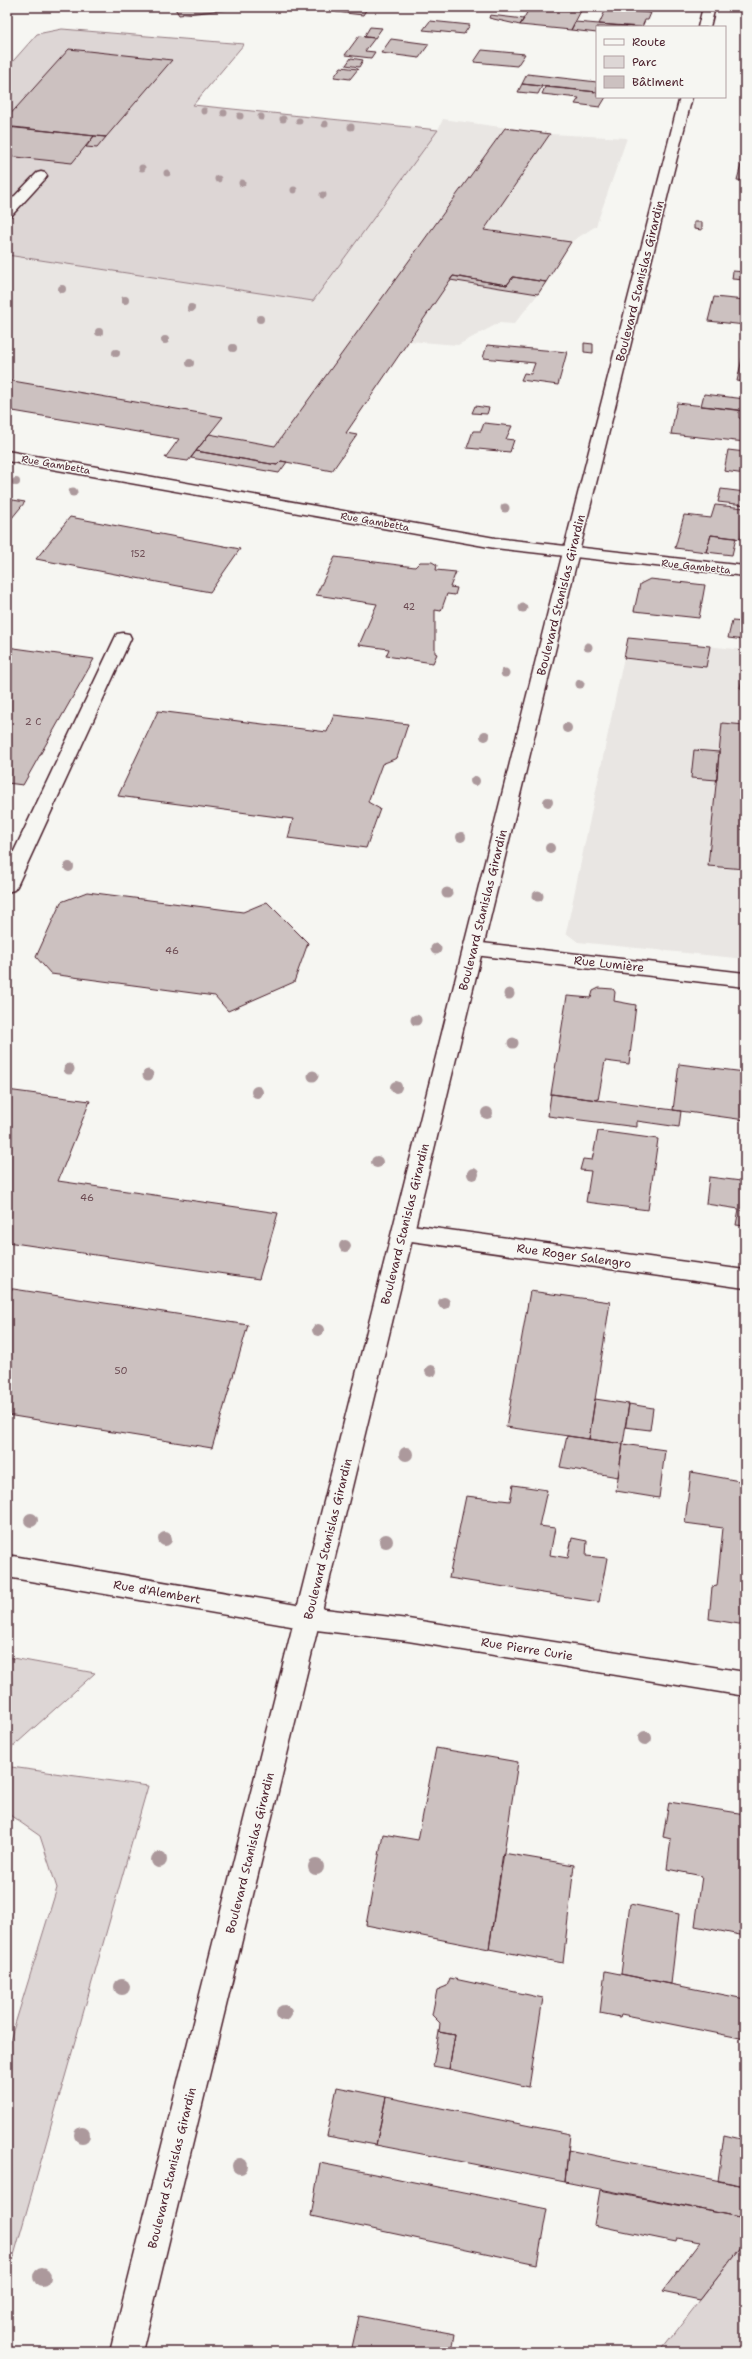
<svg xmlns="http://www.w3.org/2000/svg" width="752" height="2359" viewBox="0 0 752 2359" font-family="'Shantell Sans',sans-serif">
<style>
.built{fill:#e9e6e3}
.green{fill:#ddd6d5;stroke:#947a80}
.building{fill:#ccc1c0;stroke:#4a1f2b}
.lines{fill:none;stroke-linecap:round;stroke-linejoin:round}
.lane-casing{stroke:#4a1f2b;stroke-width:3}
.street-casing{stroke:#4a1f2b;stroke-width:3}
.secondary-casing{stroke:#4a1f2b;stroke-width:3}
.lane{fill:#f6f6f2;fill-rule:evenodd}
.street{fill:#f6f6f2;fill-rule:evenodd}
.secondary{fill:#f6f6f2;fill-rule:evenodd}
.tree{fill:#ac999c}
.labels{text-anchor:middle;stroke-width:3;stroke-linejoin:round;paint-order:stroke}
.far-number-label{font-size:9px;fill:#6a4850}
.far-street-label{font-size:10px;fill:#4a1f2b;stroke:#f6f6f2}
.number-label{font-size:10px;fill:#6a4850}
.street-label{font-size:12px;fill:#4a1f2b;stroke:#f6f6f2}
</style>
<rect width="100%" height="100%" fill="#f6f6f2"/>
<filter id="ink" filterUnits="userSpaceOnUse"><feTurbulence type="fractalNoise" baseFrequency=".025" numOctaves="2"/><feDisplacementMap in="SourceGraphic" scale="8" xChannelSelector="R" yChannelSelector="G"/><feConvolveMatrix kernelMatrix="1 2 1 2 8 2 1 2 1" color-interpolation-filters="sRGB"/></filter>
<g filter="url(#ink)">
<path class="built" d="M443 119 550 134 627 138 596 226 571 242 538 294 514 324 499 323 458 345 409 341 347 433 357 435 332 471 287 462 279 473 191 458 188 461 165 458 179 439 7 410V255L313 301 438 130Z
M628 638 745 650V959L578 942 566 933Z"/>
<path class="green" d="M62 29 244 44 193 105 438 130 313 301 7 255V68L37 34Z
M7 1657 95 1673 7 1752Z
M11 1767 148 1786 7 2280V2050L57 1888 40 1836 7 1813V1778Z
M745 2242V2352H660Z"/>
<path class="building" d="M174 7H249L179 15Z
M340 7H368L363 15 336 12Z
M530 7H583L571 30 520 25Z
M583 7H607L605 10Z
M614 10 651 13 648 20H645L642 27 599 24 605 11Z
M490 15 524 19 520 25 489 18Z
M430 21 470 25 464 34 423 30Z
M575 22 599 24 632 27H597V33L571 30Z
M370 27 382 28 375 38 364 37Z
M359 36 375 38 365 51 375 52 371 58 345 55Z
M391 39 429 44 419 58 381 53Z
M69 49 172 60 106 137 7 127V118Z
M482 50 525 54 517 66 474 62Z
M351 58 363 60 359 67 346 65Z
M341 67 358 69 350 79 334 77Z
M527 74 597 82V92L522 84Z
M522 84 542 86 538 94 518 92Z
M545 87 597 92V97H606L600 107 575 104 579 98 542 94Z
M13 127 94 136 72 163 7 156V134Z
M505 128 550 134 484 230 571 242 546 282 513 277 507 285 453 276 346 433 357 435 332 471 281 461 277 465 196 451 209 434 275 446Z
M94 136 106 137 97 148 86 147Z
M741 165H745V181L737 180Z
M694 222H702V230L694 229Z
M733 271 745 272V280L732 279Z
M453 276 507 285 513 277 546 282 538 294 450 280Z
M714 297 745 300V325L708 321Z
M584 343 593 344V353L584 352Z
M487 345 567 352 558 385 521 380 524 373 531 374 535 363 483 358Z
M744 350 745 351V382L737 381Z
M7 380 223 417 188 461 165 458 179 439 7 410Z
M704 394 745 399V411L701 406Z
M677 403 739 410V418L745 419V442L671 434Z
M475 406 489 408 487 414 472 413Z
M484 423 512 426 506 439 514 440 510 452 467 448 473 431H481Z
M728 450 745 452V474L724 471Z
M196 451 277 465 281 461 287 462 279 473 191 458Z
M721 489 745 492V505L718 502Z
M7 499 25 502 7 524Z
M715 505 745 508 741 539 711 535 706 552 675 548 684 515 711 518Z
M70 517 240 549 210 592 36 559Z
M711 535 736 538 732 555 706 552Z
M335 557 415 567 420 562H432L437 565 436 570 456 572 450 587 457 588 455 595 447 594 441 611 435 610V653L437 654 433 663 386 656 389 649 359 645 377 604 316 595Z
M650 579 705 585 699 618 634 611 640 584Z
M732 621 745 622V640L728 638Z
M628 638 710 646 706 667 624 658Z
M7 647 94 659 23 785 7 783Z
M745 660V689L740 688Z
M158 711 327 732 334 715 408 724 397 758 382 764 368 802 380 809 366 848 288 838 293 819 118 796Z
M722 723 745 725V869L708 866Z
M694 750 719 752 717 780 691 778Z
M87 892 243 912 267 902 308 943 294 982 228 1011 215 996 51 974 36 957 61 902Z
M599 988 613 989 615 992 614 1001 636 1005 629 1064 605 1061 598 1100 551 1094 567 996 591 998 593 991Z
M679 1064 745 1072V1120L673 1110Z
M7 1090 90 1101 58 1181 278 1213 259 1279 7 1242Z
M551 1094 681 1111 679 1127 637 1121V1127L548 1116Z
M598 1131 658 1139 648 1210 586 1202 591 1171 580 1170 583 1159 592 1160Z
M742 1173H745V1226L736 1225 739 1209 706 1204 709 1177 741 1181Z
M7 1288 248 1325 212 1448 7 1415Z
M530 1291 610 1302 589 1439 506 1427Z
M595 1399 629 1404 623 1444 589 1439Z
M629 1404 653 1408 650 1430 625 1427Z
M567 1436 623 1444 618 1477 560 1467Z
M623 1444 665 1450 659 1498 616 1491Z
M691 1472 745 1482V1625L709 1619 712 1587 717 1586 723 1528 685 1523Z
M513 1485 547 1490 539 1526 555 1528 550 1555 568 1558 572 1538 587 1541 586 1556 607 1558 599 1602 449 1578 466 1496 510 1501Z
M436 1748 518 1762 489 1949 366 1925 383 1834 418 1840Z
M669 1802 745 1814V1936L695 1926 702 1876 667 1869 671 1839 663 1837Z
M503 1853 574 1865 563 1963 489 1949Z
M630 1904 679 1914 671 1984 621 1974Z
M605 1971 745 1999V2039L621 2014 620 2017 600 2013Z
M450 1978 543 1998 529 2087 449 2069 455 2035 439 2032 440 2023 432 2015 437 1990 447 1986Z
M439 2032 455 2035 449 2069 433 2066Z
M337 2087 386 2097 376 2145 327 2136Z
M386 2097 570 2134 565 2182 376 2145Z
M724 2135 745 2140V2186L718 2181Z
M568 2150 745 2186V2218L565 2182Z
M320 2163 547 2209 537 2264 311 2216Z
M600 2190 745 2218V2242L700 2300 662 2292 700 2242 677 2238 676 2242 594 2225Z
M359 2316 455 2334 452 2352H351Z"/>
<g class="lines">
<defs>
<path id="lane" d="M41 172 45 173 47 176 45 179 12 215 7 216V204L37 173Z
M123 633 129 634 131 638 17 886 14 890 7 892V866L115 638 117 634Z"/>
<path id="street" d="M7 451 495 538 745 566V576L495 548 7 461Z
M473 942 745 973V987L466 954 463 949 466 944Z
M404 1224 745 1270V1288L404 1240 396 1238 393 1232 396 1226Z
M7 1555 308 1607 408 1619 745 1672V1696L408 1641 308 1629 7 1577Z"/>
<path id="secondary" d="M703 7H715L710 27H698Z
M680 97H692L579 552 142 2352H110L563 552Z"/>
</defs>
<use href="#lane" class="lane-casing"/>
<use href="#street" class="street-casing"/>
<use href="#secondary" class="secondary-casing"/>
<use href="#lane" class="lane"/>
<use href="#street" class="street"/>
<use href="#secondary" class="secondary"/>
</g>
<g class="tree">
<circle cx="204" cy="111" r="3.5"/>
<circle cx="224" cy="113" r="3.5"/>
<circle cx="240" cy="116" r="3.5"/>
<circle cx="261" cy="117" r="3.5"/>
<circle cx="283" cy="119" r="3.5"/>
<circle cx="299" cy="121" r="3.5"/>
<circle cx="325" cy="124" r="3.5"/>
<circle cx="351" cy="127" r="3.5"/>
<circle cx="142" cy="168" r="3.5"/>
<circle cx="167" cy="173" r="3.5"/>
<circle cx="218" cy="179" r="3.5"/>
<circle cx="242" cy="183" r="3.5"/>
<circle cx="294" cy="190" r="3.5"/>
<circle cx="323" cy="195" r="3.5"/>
<circle cx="62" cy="289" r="4"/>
<circle cx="125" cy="300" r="4"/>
<circle cx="191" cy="308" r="4"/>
<circle cx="260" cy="319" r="4"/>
<circle cx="99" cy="332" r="4"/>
<circle cx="165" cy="340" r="4"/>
<circle cx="233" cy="348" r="4"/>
<circle cx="116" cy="353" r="4"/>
<circle cx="190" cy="363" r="4"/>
<circle cx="16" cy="482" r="4"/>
<circle cx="73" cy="492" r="4.5"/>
<circle cx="505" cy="508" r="4.5"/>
<circle cx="523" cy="608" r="4.5"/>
<circle cx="588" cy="647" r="4.5"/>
<circle cx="505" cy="673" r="4.5"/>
<circle cx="580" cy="684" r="4.5"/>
<circle cx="567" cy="728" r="5"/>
<circle cx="485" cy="736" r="5"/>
<circle cx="475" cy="781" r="5"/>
<circle cx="548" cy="802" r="5"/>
<circle cx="461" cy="837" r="5"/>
<circle cx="550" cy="848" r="5"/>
<circle cx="69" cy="867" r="5"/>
<circle cx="447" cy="893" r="5.5"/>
<circle cx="538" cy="896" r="5.5"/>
<circle cx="436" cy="949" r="5.5"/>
<circle cx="509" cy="994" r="5.5"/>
<circle cx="416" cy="1020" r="5.5"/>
<circle cx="513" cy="1043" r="5.5"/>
<circle cx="69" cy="1069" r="5.5"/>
<circle cx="148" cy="1075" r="5.5"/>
<circle cx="313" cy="1076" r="5.5"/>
<circle cx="396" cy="1087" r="6"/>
<circle cx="257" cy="1092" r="6"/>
<circle cx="487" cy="1113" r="6"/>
<circle cx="377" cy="1162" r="6"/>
<circle cx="473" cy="1174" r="6"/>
<circle cx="345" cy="1246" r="6"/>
<circle cx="444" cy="1303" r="6"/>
<circle cx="318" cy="1330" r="6"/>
<circle cx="431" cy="1371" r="6"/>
<circle cx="406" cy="1454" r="7"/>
<circle cx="31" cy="1520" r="7"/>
<circle cx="165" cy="1539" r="7"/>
<circle cx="386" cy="1541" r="7"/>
<circle cx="645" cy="1738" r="7"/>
<circle cx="159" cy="1860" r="8"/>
<circle cx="316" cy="1867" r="8"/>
<circle cx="122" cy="1987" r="8"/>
<circle cx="284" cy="2013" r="8"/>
<circle cx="82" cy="2135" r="8"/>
<circle cx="240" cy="2166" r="8"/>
<circle cx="42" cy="2277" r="9"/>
</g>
</g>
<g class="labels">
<g class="far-number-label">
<text x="138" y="557">152</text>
<text x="409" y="610">42</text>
</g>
<g class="far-street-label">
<text transform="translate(56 464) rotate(10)" y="4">Rue Gambetta</text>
<text transform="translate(375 521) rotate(10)" y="4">Rue Gambetta</text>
<text transform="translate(696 566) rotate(6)" y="4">Rue Gambetta</text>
</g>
<g class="number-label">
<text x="33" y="725">2 C</text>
<text x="172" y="954">46</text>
<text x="87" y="1201">46</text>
<text x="121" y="1374">50</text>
</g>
<g class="street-label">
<text transform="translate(640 281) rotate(-76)" y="4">Boulevard Stanislas Girardin</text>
<text transform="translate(561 595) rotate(-76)" y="4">Boulevard Stanislas Girardin</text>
<text transform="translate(483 910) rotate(-76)" y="4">Boulevard Stanislas Girardin</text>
<text transform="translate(609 964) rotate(6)" y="4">Rue Lumière</text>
<text transform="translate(405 1224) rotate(-76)" y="4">Boulevard Stanislas Girardin</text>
<text transform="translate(574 1256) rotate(8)" y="4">Rue Roger Salengro</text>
<text transform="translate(328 1539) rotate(-76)" y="4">Boulevard Stanislas Girardin</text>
<text transform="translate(157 1592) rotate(10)" y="4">Rue d'Alembert</text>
<text transform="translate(527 1649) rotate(9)" y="4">Rue Pierre Curie</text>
<text transform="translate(250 1853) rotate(-76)" y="4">Boulevard Stanislas Girardin</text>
<text transform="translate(172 2168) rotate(-76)" y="4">Boulevard Stanislas Girardin</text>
</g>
</g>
<rect width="752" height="2359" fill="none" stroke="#f6f6f2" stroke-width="24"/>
<rect x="12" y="12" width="728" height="2335" fill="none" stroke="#4a1f2b" stroke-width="1.5" filter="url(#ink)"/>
<rect x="596" y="26" width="130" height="72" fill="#f6f6f2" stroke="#b1a0a2"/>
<rect x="604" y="39" width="20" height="6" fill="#f6f6f2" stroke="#b1a0a2"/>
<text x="632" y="46" font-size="12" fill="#4a1f2b">Route</text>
<rect x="604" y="56" width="20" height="12" fill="#ddd6d5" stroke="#b1a0a2"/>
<text x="632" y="66" font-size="12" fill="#4a1f2b">Parc</text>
<rect x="604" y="76" width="20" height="12" fill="#ccc1c0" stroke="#b1a0a2"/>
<text x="632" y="86" font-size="12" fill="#4a1f2b">Bâtiment</text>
</svg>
